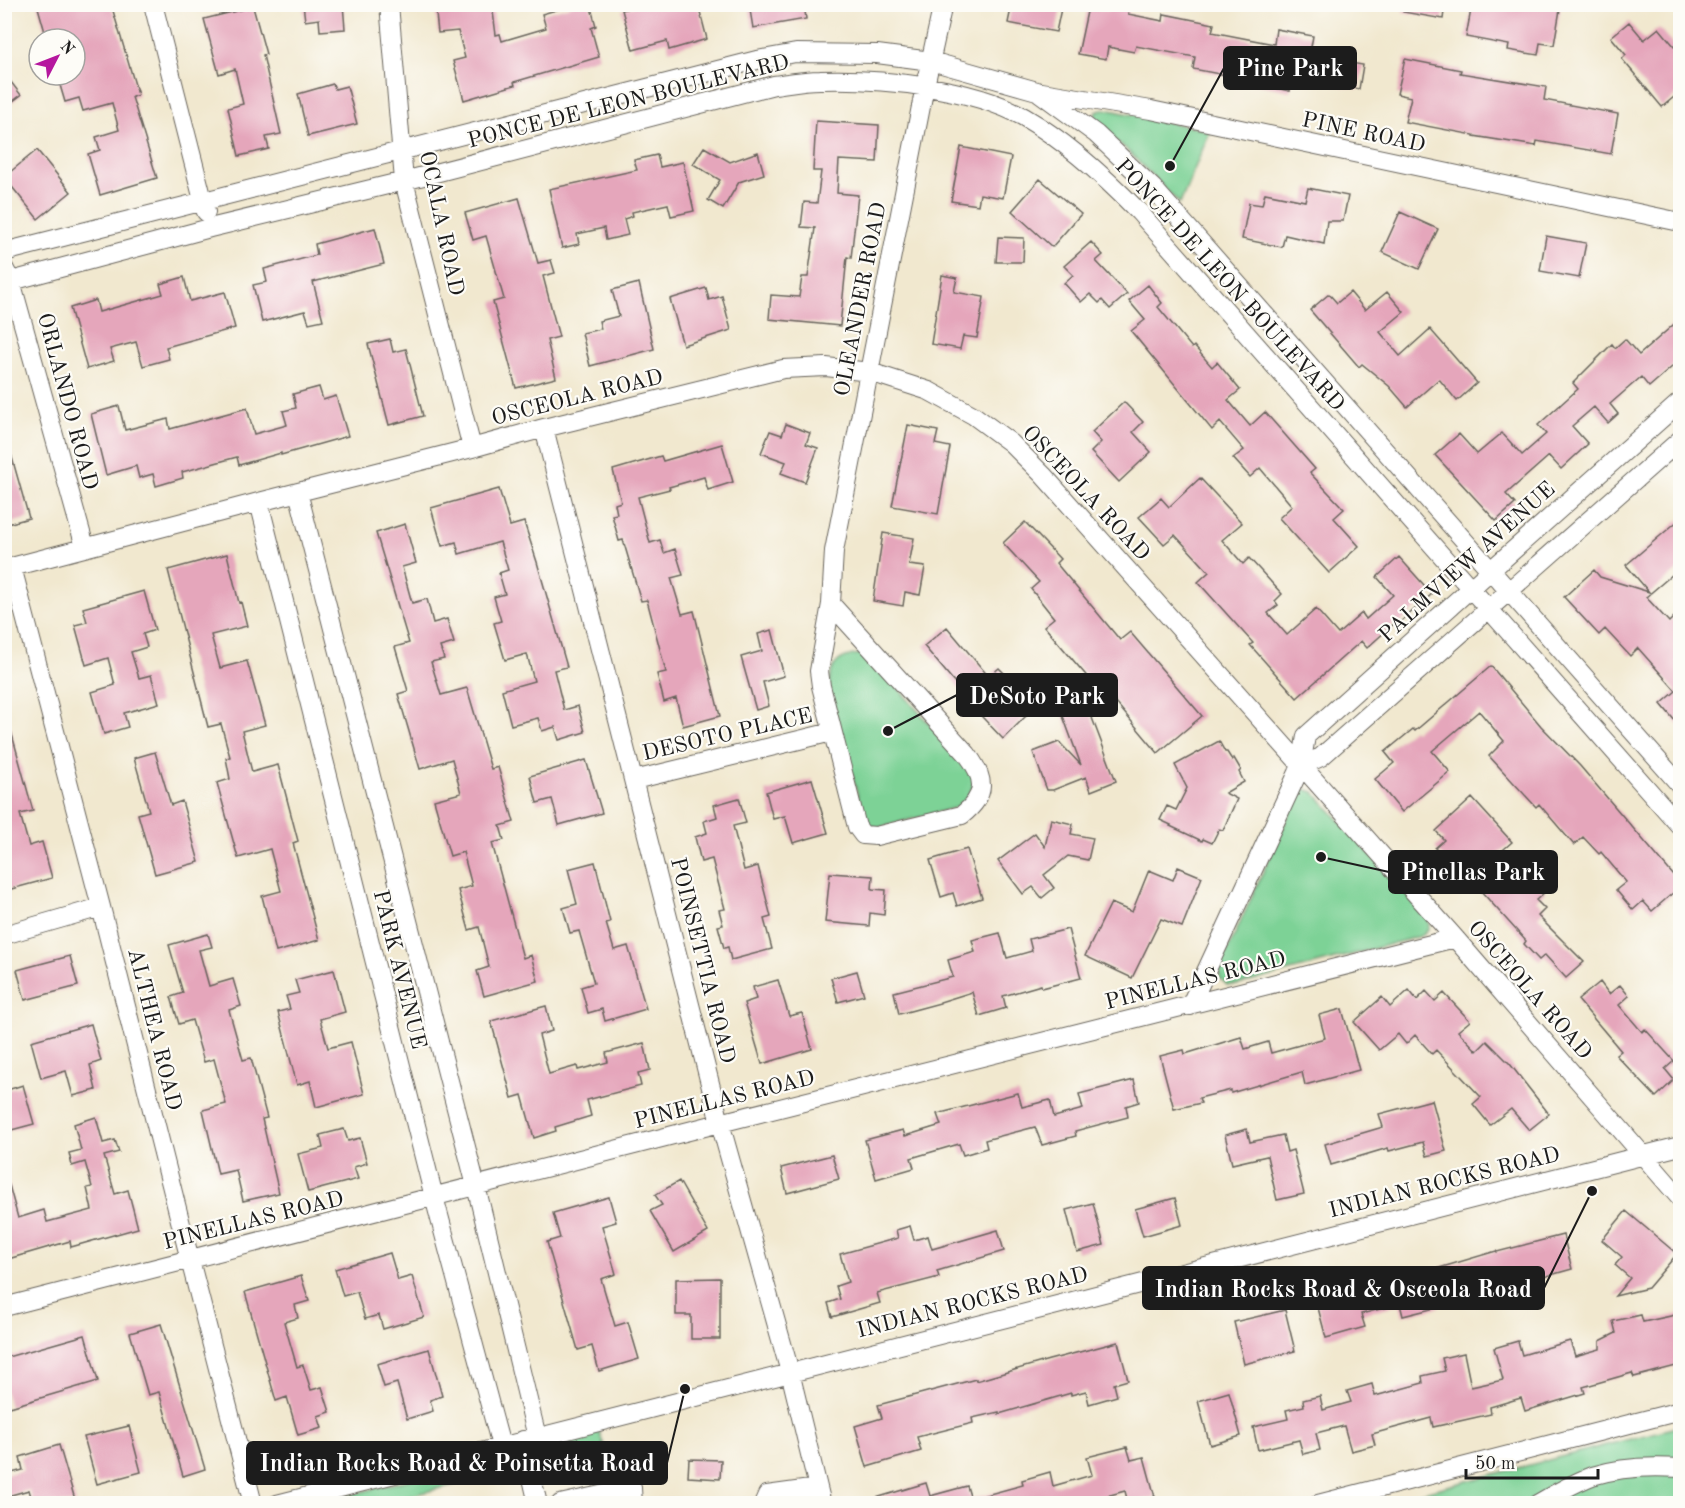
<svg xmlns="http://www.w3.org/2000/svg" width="1685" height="1508" viewBox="0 0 1685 1508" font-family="'Old Standard TT',serif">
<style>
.green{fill:#7dd296;stroke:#4c7759;stroke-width:1.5}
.building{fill:#e5a6bb}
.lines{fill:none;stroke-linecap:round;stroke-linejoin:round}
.minor-casing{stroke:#67635b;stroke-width:20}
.minor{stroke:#fff;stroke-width:18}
.labels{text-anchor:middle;stroke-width:4.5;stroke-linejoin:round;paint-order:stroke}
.street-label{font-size:22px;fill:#1c1c1c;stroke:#fdfcf7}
.leader{fill:none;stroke:#1c1c1c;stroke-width:2}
.callout-dot{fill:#1c1c1c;stroke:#fdfcf7;stroke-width:2}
.callout{fill:#1c1c1c;stroke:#1c1c1c;stroke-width:2}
.callout-label{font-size:24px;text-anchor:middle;font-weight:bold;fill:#fff}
</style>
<rect width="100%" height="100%" fill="#fdfcf7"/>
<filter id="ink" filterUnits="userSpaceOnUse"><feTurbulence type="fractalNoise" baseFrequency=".0167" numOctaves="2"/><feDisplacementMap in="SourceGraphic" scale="12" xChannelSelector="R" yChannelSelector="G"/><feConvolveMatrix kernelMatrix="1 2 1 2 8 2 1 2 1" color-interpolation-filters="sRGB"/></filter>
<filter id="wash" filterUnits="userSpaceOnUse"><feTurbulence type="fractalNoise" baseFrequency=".008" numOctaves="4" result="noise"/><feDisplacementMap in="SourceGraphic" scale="24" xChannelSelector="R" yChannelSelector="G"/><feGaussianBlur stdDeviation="1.35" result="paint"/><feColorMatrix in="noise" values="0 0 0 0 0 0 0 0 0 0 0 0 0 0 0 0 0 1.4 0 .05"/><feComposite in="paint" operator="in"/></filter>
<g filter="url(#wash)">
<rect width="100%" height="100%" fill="#f1e8cf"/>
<path class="green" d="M1105 109 1210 131 1180 204 1125 148 1102 130 1094 120 1096 112Z
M861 654 871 657 971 772 975 779 966 805 878 828 869 825 864 818 829 690C830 665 836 656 861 654Z
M1304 789 1314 792 1428 919 1429 928 1421 936 1238 985H1227L1220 978 1219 969 1298 795Z
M1680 1426V1503H1382Z
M599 1431 604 1446 383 1503 314 1504Z"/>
<g id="blocks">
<path class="building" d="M37 4H111L138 95 132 97 157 178 100 195 88 154 100 150 96 137 119 130 112 103 83 111 79 98 65 102 57 75H75V39H47Z
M303 4H343L345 29 320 31 319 19 305 21Z
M435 4H492L496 35 500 34 502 41 546 28 542 14 577 4H590L596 26 591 28 599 57 514 82 515 85 464 100 453 61 465 58 458 31 438 33Z
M642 4H698L707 39 669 50 667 41 633 50 622 10Z
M749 4H804L806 19 753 28Z
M1012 4H1062L1056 32 1008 23Z
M1109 4H1130L1128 14 1163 21 1164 14 1214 24 1212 32 1274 44 1276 29 1313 36 1305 79 1293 76 1290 91 1230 79V76L1193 69 1195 57 1136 46 1134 52 1108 47 1106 59 1078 54 1088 7 1108 11Z
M1404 4H1445L1443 19 1403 12Z
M1472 4H1561L1554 45 1540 43 1538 55 1508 50 1509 45 1466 37Z
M253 7 266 54 263 55 281 134 266 137 269 149 239 156 228 108 243 104 235 69 219 74 204 19Z
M1629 22 1644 40 1659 28 1680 53V92L1662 107 1622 59 1626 55 1611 37Z
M1405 59 1461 70 1460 73 1546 87 1544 100 1618 114 1611 154 1537 141 1536 146 1474 136V135L1405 122 1411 97 1397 94Z
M1338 61 1363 65 1359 89 1334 85Z
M4 73 21 95 4 108Z
M333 84 335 89 347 86 357 124 308 136 298 94Z
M816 121 879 125 877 162 839 160 837 193 858 195 851 258 847 257 840 326 769 319 771 295 799 297 802 277H808L815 228 801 227 804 202 817 203 821 171H813Z
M704 147 730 162 758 152 764 174 739 182 723 209 708 200 720 180 693 164Z
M961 147 1011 157 1003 198 980 194 978 205 951 201Z
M37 150 71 192 38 219 4 177Z
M657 155 660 167 683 162 694 211 671 216 668 204 632 212 633 216 624 219 628 235 606 240 604 228 577 234 579 244 562 248 549 189 637 170 634 160Z
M1040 179 1081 214 1052 247 1012 211Z
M1308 188 1348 196 1343 221H1327L1324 244 1285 235 1282 247 1242 239 1249 203 1262 205 1265 193 1305 201Z
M519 198 538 263 551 260 555 273 543 276 559 337 547 340 556 378 516 388 493 302 504 299 486 236 473 240 465 213Z
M1400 212 1438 229 1419 269 1382 252Z
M375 228 384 264 313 282 323 320 309 323 305 311 262 322 253 285 267 282 264 269 317 255 315 244Z
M1546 236 1586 243 1579 278 1540 271Z
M998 237 1024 238 1023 262H996Z
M1091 242 1103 255 1096 261 1127 294 1110 309 1102 300 1099 303 1090 294 1081 302 1064 283 1073 275 1064 266Z
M942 275 957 278 954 292 984 297 977 338 963 336 960 349 931 344Z
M184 277 190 301 225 292 235 328 166 347 169 359 143 366 136 342 110 349 114 361 87 369 70 308 96 300 99 312 163 294 160 284Z
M639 283 654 349 590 366 582 333 601 329 599 321 619 316 612 290Z
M1148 285 1162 303 1158 307 1192 348 1194 346 1212 367 1217 362 1240 390 1228 400 1250 426 1265 412 1315 469 1310 473 1344 509 1334 518 1359 546 1329 573 1279 518 1292 506 1260 468 1250 477 1233 458 1244 450 1220 422 1212 430 1131 331 1145 320 1129 301Z
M706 288 709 300 722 296 731 330 683 345 670 299Z
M1350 292 1365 310 1387 292 1404 312 1380 332 1400 356 1430 329 1477 383 1457 401 1439 379 1407 407 1389 386 1362 364 1359 367 1310 310 1329 294 1337 303Z
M1680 319V360L1649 387 1641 377 1610 404 1618 414 1608 423 1594 407 1572 426 1588 444 1561 469 1549 456 1506 494 1515 504 1496 521 1435 455 1459 434 1477 454 1502 433 1522 455 1546 434 1538 425 1578 389 1573 383 1612 344 1615 348 1625 339 1639 355Z
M390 339 393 352 406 349 423 416 389 425 368 344Z
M319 387 323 400 336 396 348 436 281 455V453L239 465 237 457 182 472 183 478 156 486 153 474 139 478 136 466 106 475 91 414 119 406 125 430 168 419 170 429 247 408 254 434 287 425 283 411 296 408 293 394Z
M1124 402 1143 422 1133 432 1151 452 1119 482 1091 452 1101 442 1092 432Z
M786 424 810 433 806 444 818 448 805 482 781 473 786 462 761 453 770 431 782 435Z
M908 425 938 431 935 444 950 447 938 514 892 506Z
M722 444 733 482 708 490 704 477 669 487 670 489 638 497 650 543 660 540 664 553 675 549 683 575 671 578 682 614 694 611 720 716 683 726 676 698 664 702 657 674 666 672 647 600 641 601 623 540 619 541 612 515 617 514 615 504 621 502 613 470 661 456 663 461Z
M9 447 29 518 4 525V448Z
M1200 478 1242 523 1222 540 1243 564 1249 558 1282 594 1275 601 1278 605 1268 613 1287 635 1316 609 1338 634 1362 613 1366 619 1393 595 1377 577 1399 557 1432 594 1398 624 1396 622 1367 648 1361 641 1297 698 1250 645 1253 643 1198 582 1209 572 1175 535 1164 544 1139 517 1161 498 1169 507Z
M499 489 510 526 524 522 537 562 567 667 554 670 564 710 578 706 585 732 559 740 555 727 542 731 538 718 511 725 502 690 534 681 527 654 505 660 494 623 501 621 494 597 505 594 499 573 508 570 500 542 459 554 456 542 442 546 431 508Z
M1680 519V568L1646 597 1669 622 1680 611V727L1661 704 1676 691 1638 648 1630 656 1605 629 1599 635 1564 597 1594 570 1600 577 1649 592 1626 565Z
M1025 522 1060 559 1056 563 1120 640 1130 632 1202 716 1158 753 1106 691 1102 694 1044 626 1054 618 1031 589 1039 582 1003 543Z
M405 524 416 563 402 567 412 603 427 599 433 623 447 619 454 643 440 647 444 659 431 662 441 695 467 688 491 769 498 767 514 822 500 826 504 840 492 843 523 958 531 955 538 981 484 996 477 971 489 967 479 927 469 930 458 890 472 886 463 852 450 856 434 800 461 793 452 759 420 769 398 694 408 691 395 647 409 643 376 533Z
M883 533 914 538 909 565 925 567 920 595 905 592 903 606 873 601Z
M227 554 239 603 241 602 247 626 211 635 220 668 247 661 265 725 242 731 252 772 278 765 298 841 293 843 319 940 276 952 262 896 281 891 270 849 238 858 217 783 230 779 226 758 230 757 221 724 208 727 168 570Z
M144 591 155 630 143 634 147 647 131 652 139 678 151 675 159 703 124 713 128 727 104 734 92 692 115 685 108 658 86 665 75 625 87 622 83 608Z
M947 627 989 677 999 668 1009 678 1004 682 1031 711 1003 739 965 699 967 697 924 646Z
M772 630 784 676 763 682 769 706 756 710 741 657 762 651 758 634Z
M1491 666 1541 726 1580 766 1680 883V887L1652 911 1643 901 1633 910 1616 890 1626 882 1601 852 1599 854 1583 837 1574 845 1539 804 1536 807 1489 756 1504 741 1479 711 1432 751 1450 772 1402 812 1375 779 1394 763 1385 752 1413 729 1415 731Z
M1086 702 1116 781 1091 791 1086 777 1053 790H1047L1033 752 1059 742 1081 765 1063 716V710Z
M8 720 33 811 20 814 29 846 42 842 52 878 4 891V721Z
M1219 741 1225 752H1227L1232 760 1234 758 1241 770 1239 772 1244 782 1225 793 1237 799 1223 830 1219 829 1212 843 1203 839 1202 841 1170 826 1171 825 1160 820 1167 806 1176 810 1187 788 1175 765Z
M155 752 171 805 182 801 199 862 155 874 138 814 149 811 134 758Z
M586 760 602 813 559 825 552 799 537 803 530 776Z
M812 779 828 833 793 843 785 816 773 819 766 792Z
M739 798 746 823 733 826 744 870 758 866 771 917 764 919 772 949 731 960 728 947 724 948 718 926 723 925 719 910 725 909 712 859 701 862 695 837 707 833 704 821 717 817 714 805Z
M1472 798 1512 842 1496 856 1519 882 1528 873 1545 892 1536 900 1545 909 1538 916 1584 962 1566 978 1545 955 1539 960 1524 944 1526 941 1471 880 1467 883 1435 848 1444 840 1436 831Z
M1051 819 1073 824 1071 834 1093 838 1088 860 1068 856 1044 875 1054 888 1042 898 1033 887 1023 894 998 861 1035 833 1045 847Z
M967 849 982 898 957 906 953 893 941 897 930 860Z
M595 862 610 922 606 923 614 950 628 946 646 1009 605 1021 602 1009 588 1013 581 987 594 983 579 931 570 933 563 908 577 904 568 869Z
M1178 867 1202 877 1182 927 1161 919 1132 978 1085 956 1111 903 1132 912 1149 870 1173 880Z
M830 873 873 876 872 889 886 890 884 915 870 913 869 926 825 922Z
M1068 929 1081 978 1042 988 1041 985 1003 996 1006 1008 979 1016 972 992 940 1002V1003L899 1014 894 992 953 977 948 960 975 952 972 940 1000 933 1007 958 1032 951 1029 939Z
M208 934 212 947 199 950 209 986 233 979 241 1006 229 1010 243 1060 251 1058 267 1118 262 1119 279 1193 243 1201 236 1170 218 1174 203 1110 226 1104 214 1059 204 1062 192 1020 179 1024 171 997 183 993 169 945Z
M70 956 78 986 25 1000 17 970Z
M334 970 345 1012 320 1019 328 1048 351 1042 364 1094 316 1107 310 1081 297 1085 278 1012 290 1009 286 996 299 993 295 980Z
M857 971 864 995 838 1002 831 978Z
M778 980 789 1016 802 1013 812 1049 762 1064 744 1003 756 999 753 987Z
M1600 982 1609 994 1620 985 1629 996 1619 1005 1642 1032 1645 1029 1674 1061 1665 1069 1674 1080 1656 1097 1616 1055 1621 1051 1578 1000Z
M1409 990 1417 1000 1426 991 1435 1001 1444 993 1470 1021 1458 1031 1477 1051 1487 1041 1510 1064 1549 1114 1529 1130 1511 1109 1490 1125 1473 1104 1481 1097 1436 1050 1432 1054 1415 1035 1406 1044 1398 1034 1379 1050 1354 1022 1382 997 1390 1007Z
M546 1006 552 1031 539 1035 549 1074 577 1066 578 1070 608 1062 606 1053 644 1043 650 1070 638 1073 641 1086 587 1100 591 1116 555 1127 556 1131 534 1138 522 1095 512 1098 491 1021Z
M1342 1009 1359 1070 1305 1085 1302 1072 1231 1093V1090L1199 1098 1201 1103 1174 1109 1160 1056 1184 1050 1185 1054 1241 1037 1245 1049 1268 1042 1271 1053 1325 1038 1319 1015Z
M91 1024 101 1061 90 1065 96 1090 73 1096 66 1071 41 1078 31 1041Z
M1134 1080 1139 1102 1126 1106 1128 1117 1075 1131 1076 1136 1042 1145 1035 1127 985 1140 987 1148 963 1155 959 1144 911 1158 914 1168 876 1179 865 1140 903 1130 905 1136 941 1125 937 1114 1018 1093 1022 1107 1050 1100 1054 1117 1083 1109 1079 1094Z
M23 1085 34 1124 4 1132V1091Z
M1432 1100 1446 1151 1427 1156 1423 1142 1389 1151 1388 1148 1331 1165 1325 1144 1383 1127 1379 1114Z
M96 1117 103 1143 115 1140 119 1152 104 1156 115 1194 128 1190 138 1228 71 1247 70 1241 8 1259 4 1247V1185H9L18 1218 44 1210 47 1222 92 1210 87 1188 92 1187 85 1162 72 1166 69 1153 81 1150 74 1124Z
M344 1129 348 1141 360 1138 367 1163 354 1167 358 1179 308 1192 298 1154 323 1148 320 1135Z
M1247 1129 1250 1142 1283 1135 1287 1152 1293 1150 1304 1194 1277 1200 1267 1156 1232 1164 1225 1135Z
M832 1155 839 1179 787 1193 781 1168Z
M679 1181 708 1232 674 1252 650 1211 662 1205 655 1195Z
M609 1197 616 1222 602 1226 616 1274 601 1279 615 1326 628 1322 639 1359 599 1371 592 1346 578 1350 547 1242 560 1238 553 1213Z
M1175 1198 1182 1225 1143 1236 1135 1209Z
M1093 1203 1104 1245 1077 1252 1066 1210Z
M1626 1211 1677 1254 1648 1288 1615 1296 1630 1278 1615 1265 1622 1257 1602 1240Z
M910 1226 914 1240 928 1236 932 1249 998 1230 1004 1251 937 1271 939 1277 877 1293 880 1303 832 1317 828 1303 840 1299 836 1286 848 1282 840 1254 898 1238 896 1230Z
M1563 1235 1572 1269 1522 1283 1519 1275 1437 1299 1439 1307 1403 1316 1400 1304 1361 1314 1365 1327 1326 1338 1317 1304 1370 1289 1369 1285 1429 1271 1496 1251 1497 1252Z
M390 1253 398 1280 412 1276 424 1317 383 1329 379 1315 365 1319 357 1292 343 1296 335 1269Z
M301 1276 309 1301 295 1305 298 1318 284 1322 297 1367 303 1365 311 1390 322 1387 330 1412 318 1416 322 1428 298 1435 287 1397 276 1401 245 1292Z
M720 1278V1339H691V1315H676V1279Z
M1285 1310 1295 1351 1244 1364 1234 1322Z
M1680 1314V1365L1634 1377 1632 1373 1583 1387 1585 1393 1525 1411 1521 1398 1490 1407 1491 1414 1433 1427 1431 1418 1372 1434 1375 1445 1351 1451 1344 1426 1316 1433 1320 1450 1303 1454 1299 1440 1258 1450 1253 1427 1288 1419 1286 1410 1304 1406 1303 1400 1320 1396 1323 1410 1351 1402 1347 1391 1372 1384 1375 1396 1423 1383 1422 1376 1445 1371 1442 1358 1464 1353 1471 1387 1503 1380 1494 1348 1518 1341 1522 1355 1570 1341 1575 1356 1600 1349V1341L1616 1333 1613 1321 1641 1315 1643 1322Z
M161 1324 205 1469 183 1476 159 1392 148 1395 130 1333Z
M85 1335 98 1381 10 1407 4 1387V1358Z
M1118 1342 1128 1380 1114 1384 1117 1396 1089 1404 1086 1391 1071 1395V1393L999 1414V1412L972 1418 973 1423 917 1437 921 1451 867 1467 855 1426 882 1418 878 1405 976 1379V1381L1049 1360Z
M429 1349 442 1396 430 1400 433 1411 407 1419 397 1383 384 1387 377 1364Z
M1229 1392 1241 1436 1210 1445 1198 1401Z
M129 1426 141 1472 97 1484 84 1437Z
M59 1445 76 1503H33L29 1490 4 1497V1475L23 1470 20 1457Z
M1127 1447 1131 1460 1144 1457 1155 1497 1128 1503 1125 1491 1088 1501V1503H972L971 1499 1023 1485 1022 1480 1050 1472 1053 1486 1092 1475 1087 1457Z
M689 1459 721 1460 720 1479 688 1477Z
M926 1483 930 1496 967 1486 972 1503H870L869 1500Z"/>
</g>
</g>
<g filter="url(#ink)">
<use href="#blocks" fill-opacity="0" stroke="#67635b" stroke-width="1.5"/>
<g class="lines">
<defs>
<path id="minor" d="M153 4 206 212
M389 4 404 181 472 448
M1042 92 1151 110 1680 222
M4 252 757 60 796 53 877 54 931 61 1037 91 1096 134 1153 188 1680 785
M4 268 11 281 85 547
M4 283 210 228 404 181 774 85C789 83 805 80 820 80 880 78 971 87 1024 117 1067 142 1105 177 1139 212L1680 826
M544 428 720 1123 790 1372 822 1504
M298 492 476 1186 537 1437
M259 502 434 1197 501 1446
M12 567 101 907 190 1260 253 1504
M4 569 259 502 472 448 544 428 783 369 826 367 870 372 929 391 973 415 1011 443 1043 475 1455 938 1680 1198
M831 604 967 754C986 779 987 795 962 815L876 836 863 835 857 827 821 686 819 671 831 604 834 551 925 86 943 4
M1301 766 1321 757 1680 440
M634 780 832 732
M4 935 101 907
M1190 1006 1301 766 1306 736 1490 571 1680 402
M4 1307 720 1123 1455 938
M523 1440 538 1504
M277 1504 1680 1146
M560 1504 632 1488 633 1504
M763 1504 767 1495 818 1488
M1318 1504 1680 1411
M1537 1504C1555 1494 1573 1483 1592 1476 1620 1467 1651 1466 1680 1468"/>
</defs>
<use href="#minor" class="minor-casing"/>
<use href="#minor" class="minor"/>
</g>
</g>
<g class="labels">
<g class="street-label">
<text transform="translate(628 100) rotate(-14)" y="8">PONCE DE LEON BOULEVARD</text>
<text transform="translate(1364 131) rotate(12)" y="8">PINE ROAD</text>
<text transform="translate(443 223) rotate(78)" y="8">OCALA ROAD</text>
<text transform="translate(1231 284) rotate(48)" y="8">PONCE DE LEON BOULEVARD</text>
<text transform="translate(859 299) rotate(-79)" y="8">OLEANDER ROAD</text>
<text transform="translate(577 396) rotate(-14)" y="8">OSCEOLA ROAD</text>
<text transform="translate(69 401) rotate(75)" y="8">ORLANDO ROAD</text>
<text transform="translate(1087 492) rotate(47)" y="8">OSCEOLA ROAD</text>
<text transform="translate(1466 561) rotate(-42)" y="8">PALMVIEW AVENUE</text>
<text transform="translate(727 733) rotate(-13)" y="8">DESOTO PLACE</text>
<text transform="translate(704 960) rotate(76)" y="8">POINSETTIA ROAD</text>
<text transform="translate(401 969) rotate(76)" y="8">PARK AVENUE</text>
<text transform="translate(1195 979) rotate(-14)" y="8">PINELLAS ROAD</text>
<text transform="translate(1531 989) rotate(49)" y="8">OSCEOLA ROAD</text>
<text transform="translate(156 1029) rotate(76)" y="8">ALTHEA ROAD</text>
<text transform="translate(724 1098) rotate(-14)" y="8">PINELLAS ROAD</text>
<text transform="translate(1444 1181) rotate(-14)" y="8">INDIAN ROCKS ROAD</text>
<text transform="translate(253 1219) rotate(-14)" y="8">PINELLAS ROAD</text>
<text transform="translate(972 1301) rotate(-14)" y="8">INDIAN ROCKS ROAD</text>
</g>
</g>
<path class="leader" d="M1170 166L1224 68M888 731L957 695M1321 857L1389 872M1592 1191L1544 1288M685 1389L667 1463"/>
<g class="callout-dot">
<circle cx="1170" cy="166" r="6"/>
<circle cx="888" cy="731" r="6"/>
<circle cx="1321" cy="857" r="6"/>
<circle cx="1592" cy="1191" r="6"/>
<circle cx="685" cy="1389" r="6"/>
</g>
<g class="callout">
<rect x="1224" y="47" width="132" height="42" rx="6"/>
<rect x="957" y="674" width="160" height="42" rx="6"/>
<rect x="1389" y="851" width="168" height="42" rx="6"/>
<rect x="1143" y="1267" width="401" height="42" rx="6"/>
<rect x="247" y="1442" width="420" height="42" rx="6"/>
</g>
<g class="callout-label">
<text x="1290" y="76">Pine Park</text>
<text x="1037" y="704">DeSoto Park</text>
<text x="1473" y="880">Pinellas Park</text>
<text x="1343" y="1297">Indian Rocks Road &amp; Osceola Road</text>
<text x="457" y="1471">Indian Rocks Road &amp; Poinsetta Road</text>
</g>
<rect width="1685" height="1508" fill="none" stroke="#fdfcf7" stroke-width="24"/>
<g transform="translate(57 57) rotate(48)"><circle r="28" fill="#fdfcf7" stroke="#a3a29f" stroke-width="1.5"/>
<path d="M0-4.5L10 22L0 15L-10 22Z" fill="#b5179e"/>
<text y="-9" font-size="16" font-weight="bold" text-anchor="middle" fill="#1c1c1c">N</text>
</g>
<path d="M1466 1469v9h132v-9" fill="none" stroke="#1c1c1c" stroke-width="3"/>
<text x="1475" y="1469" font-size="18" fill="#1c1c1c" stroke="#fdfcf7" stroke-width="4.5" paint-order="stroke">50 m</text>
</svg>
